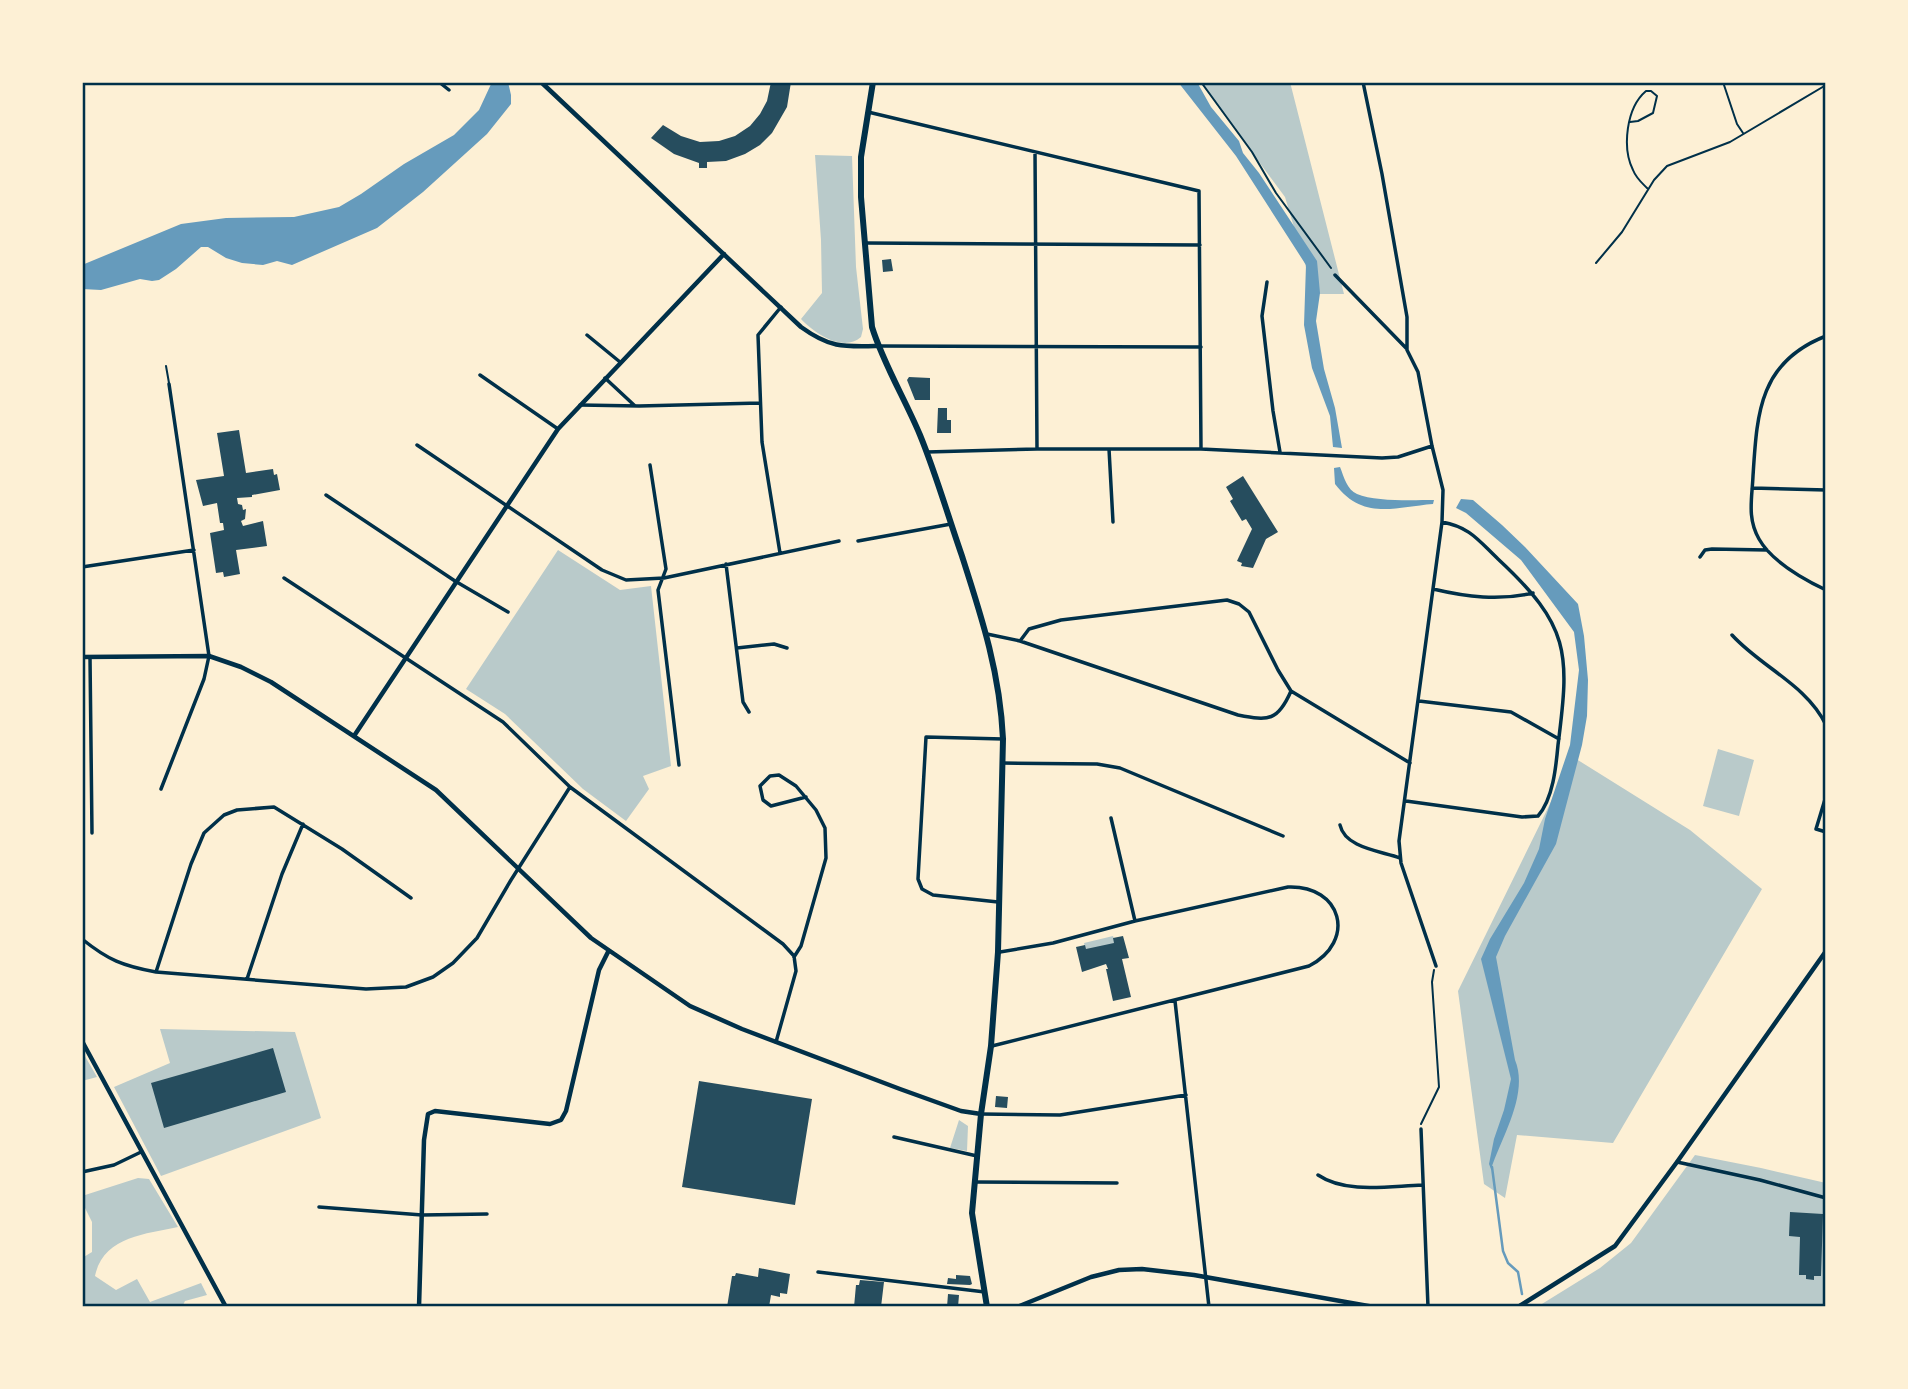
<svg xmlns="http://www.w3.org/2000/svg" width="1908" height="1389" viewBox="0 0 1908 1389" font-family="Figtree,sans-serif">
<style>
.green{fill:#b9caca}
.water{fill:#669bbc}
.lines{fill:none;stroke-linecap:round;stroke-linejoin:round}
.stream{stroke:#669bbc;stroke-width:2.5}
.building{fill:#264d5e}
.path{stroke:#003049;stroke-width:2}
.service{stroke:#003049;stroke-width:2}
.minor{stroke:#003049;stroke-width:3.5}
.tertiary{stroke:#003049;stroke-width:4.5}
.primary{stroke:#003049;stroke-width:6}
.neatline{fill:none;stroke:#003049;stroke-width:2.5}
</style>
<rect width="100%" height="100%" fill="#fdf0d5"/>
<path class="green" d="M1200 82H1290L1344 294H1314L1285 197Z
M815 155 852 156 856 267 863 329 861 337C843 353 814 333 801 319L822 293 821 240Z
M558 550 620 590 651 586 671 766 643 776 649 789 626 821 583 789 505 714 466 689Z
M1718 749 1754 760 1739 816 1703 806Z
M1573 757 1690 830 1762 889 1613 1143 1517 1135 1505 1198 1484 1184 1458 991Z
M1113 936 1116 945 1086 951 1084 943Z
M160 1029 295 1032 321 1118 161 1176 114 1087 170 1063Z
M82 1051 97 1077 82 1081Z
M959 1120 968 1126 967 1151 950 1148Z
M1695 1155 1761 1168 1826 1183V1307H1537L1600 1268 1631 1243Z
M138 1178 149 1179 178 1227C145 1234 103 1237 95 1276L116 1290 137 1279 150 1302 201 1283 207 1295 185 1301 182 1307 82 1306V1258L92 1252V1222L82 1202V1196Z"/>
<path class="water" d="M492 82H508L511 95V104L487 134 423 192 377 228 292 265 277 261 263 265 242 263 226 258 208 247H201L176 269 159 280 152 281 140 279 101 290 82 289V265L181 224 226 218 294 217 339 207 361 194 404 164 454 135 479 110Z
M1178 82H1197L1211 107 1239 141 1243 153 1259 173 1317 261 1320 293 1316 321 1324 369 1335 408 1342 448 1333 447 1330 416 1312 368 1304 325 1306 265 1236 156Z
M1340 467C1344 477 1347 490 1357 494 1375 502 1414 500 1434 500L1433 504C1395 507 1363 521 1335 484L1334 468Z
M1461 499 1473 500 1502 525 1525 547 1578 604 1584 636 1588 680 1587 716 1582 745 1556 844 1505 936 1496 957 1515 1060C1529 1094 1502 1136 1491 1169L1489 1164 1494 1139 1504 1110 1511 1079 1481 959 1490 939 1524 883 1539 849 1545 819 1570 745 1579 670 1574 632 1521 560 1466 513 1456 508Z"/>
<g class="lines">
<path class="stream" d="M1492 1167 1503 1251 1508 1263 1518 1272 1522 1294"/>
</g>
<path class="building" d="M771 82H791L787 107 772 133 760 145 745 154 726 161 707 162V168H699V163L674 154 651 138 663 125 681 136 700 142 719 141 735 136 750 126 760 114 767 101Z
M891 259 893 271 883 272 882 260Z
M909 377 930 378V400H915L907 380Z
M938 408H947V420H951V433H937Z
M239 430 246 473 273 469 274 475 277 474 280 490 252 495V497L237 498 238 504 242 505 243 510 246 509 245 519 241 521 243 526 263 521 267 546 236 550 240 574 224 577 223 572 216 573 210 533 224 530 223 523H220L217 503 203 506 196 480 224 476 217 433Z
M1243 476 1278 532 1266 539 1253 568 1241 566 1242 563 1237 561 1252 529 1246 519 1242 521 1230 501 1233 499 1226 487Z
M1123 936 1129 958 1122 959 1131 997 1113 1001 1106 969H1108L1106 964 1082 972 1076 947 1085 945 1086 949 1114 943 1113 938Z
M273 1048 286 1092 164 1128 151 1083Z
M699 1081 812 1099 795 1205 682 1187Z
M996 1096 1008 1097 1007 1108 995 1107Z
M1790 1212 1823 1214 1821 1276H1814V1280L1806 1279V1275H1799L1800 1237 1789 1236Z
M759 1268 790 1274 787 1294 780 1293V1297L771 1295 769 1307H727L732 1276H735L736 1273 758 1277Z
M956 1275 970 1276 972 1284 970 1285 947 1284 948 1278 956 1279Z
M860 1280 884 1282 881 1307H854L856 1285H859Z
M948 1294 959 1295 958 1307H947Z"/>
<g class="lines">
<path class="path" d="M1201 82 1252 152 1276 193 1331 268
M1421 1124 1439 1087 1432 982 1434 970"/>
<path class="service" d="M1723 82 1737 124 1743 133
M1630 122 1638 121 1653 113 1657 96 1651 91H1646C1626 108 1622 148 1633 170 1636 178 1642 183 1647 188
M1596 263 1622 232 1654 180 1667 166 1730 142 1826 85
M166 366 169 383"/>
<path class="minor" d="M439 82 449 90
M1363 82 1382 174 1407 317V350L1418 372 1432 446 1443 490 1442 522 1399 841 1401 863 1436 966
M868 112 1199 191 1201 449
M1035 152 1037 449
M866 243 1200 245
M1335 275 1406 348
M1267 282 1262 316 1273 411 1280 452
M587 335 620 362
M1826 336C1759 362 1757 413 1753 476 1752 499 1747 518 1759 539 1772 562 1803 579 1826 590
M878 346 1201 347
M480 375 558 429
M605 378 634 405
M580 405 639 406 760 403
M417 445 602 570 626 580 664 578 839 541
M1109 449 1113 522
M927 452 1037 449H1201L1382 458 1398 457 1432 446
M650 465 666 569 658 590 679 765
M1752 488 1826 490
M326 495 455 581 508 612
M858 541 951 524
M780 553 762 442 758 335 781 307
M1700 557 1705 550 1712 549 1767 550
M726 564 743 702 749 712
M82 567 194 550
M284 578 503 722 570 787 783 944 794 956 796 971 776 1042
M1433 589C1467 597 1499 601 1533 593
M987 634 1020 641 1238 715C1269 721 1278 721 1291 691
M1732 635C1761 667 1807 685 1826 725
M1020 641 1029 629 1061 620 1227 600 1239 604 1249 612 1278 670 1291 691 1410 763
M737 648 774 644 787 648
M90 657 92 833
M1419 701 1511 712 1559 739
M1002 763 1097 764 1120 768 1283 836
M161 789 204 679 209 656 169 384
M1826 796 1816 829 1826 832
M1406 801 1522 817 1538 816C1553 799 1556 767 1558 745 1570 652 1570 626 1498 559 1479 541 1470 527 1442 522
M1111 818 1135 921
M1340 825C1345 848 1381 851 1400 858
M998 902 933 895 922 889 918 879 926 737 1003 739
M82 939C108 960 123 966 156 972L366 989 406 987 433 977 453 963 477 938 511 880 570 787
M794 957 801 946 826 858 825 828 816 810 796 786 779 775 770 776 760 786 763 800 771 806 806 797
M156 972 191 864 204 833 224 815 237 810 274 807 342 849 411 898
M247 979 282 874 303 824
M1175 1001 1209 1307
M992 1046 1309 966C1357 941 1342 885 1288 887L1135 921 1053 943 1000 952
M981 1114 1060 1115 1186 1095
M1421 1129 1428 1307
M894 1137 977 1156
M1677 1162 1760 1180 1826 1198
M82 1172 114 1165 141 1152
M1318 1175C1346 1194 1389 1186 1422 1185
M975 1182 1117 1183
M319 1207 422 1215 487 1214
M818 1272 985 1292"/>
<path class="tertiary" d="M541 82 801 327C830 348 843 347 878 346
M82 657 209 656 241 667 271 682 436 790 591 938 690 1006 742 1029 900 1089 961 1111 981 1114
M354 736 558 429 724 254
M82 1041 226 1307
M419 1307 424 1140 428 1114 435 1111 550 1124 561 1120 566 1111 599 970 608 952
M1017 1307 1091 1277 1119 1270 1142 1269 1194 1275 1374 1307
M1518 1307 1615 1246 1677 1162 1826 951"/>
<path class="primary" d="M873 82 861 157V197L872 327C883 363 905 399 920 435 936 474 948 516 962 556 982 618 1000 673 1003 739L998 952 991 1046 981 1114 972 1213 987 1307"/>
</g>
<rect width="1908" height="1389" fill="none" stroke="#fdf0d5" stroke-width="168"/>
<rect x="84" y="84" width="1740" height="1221" class="neatline"/>
</svg>
